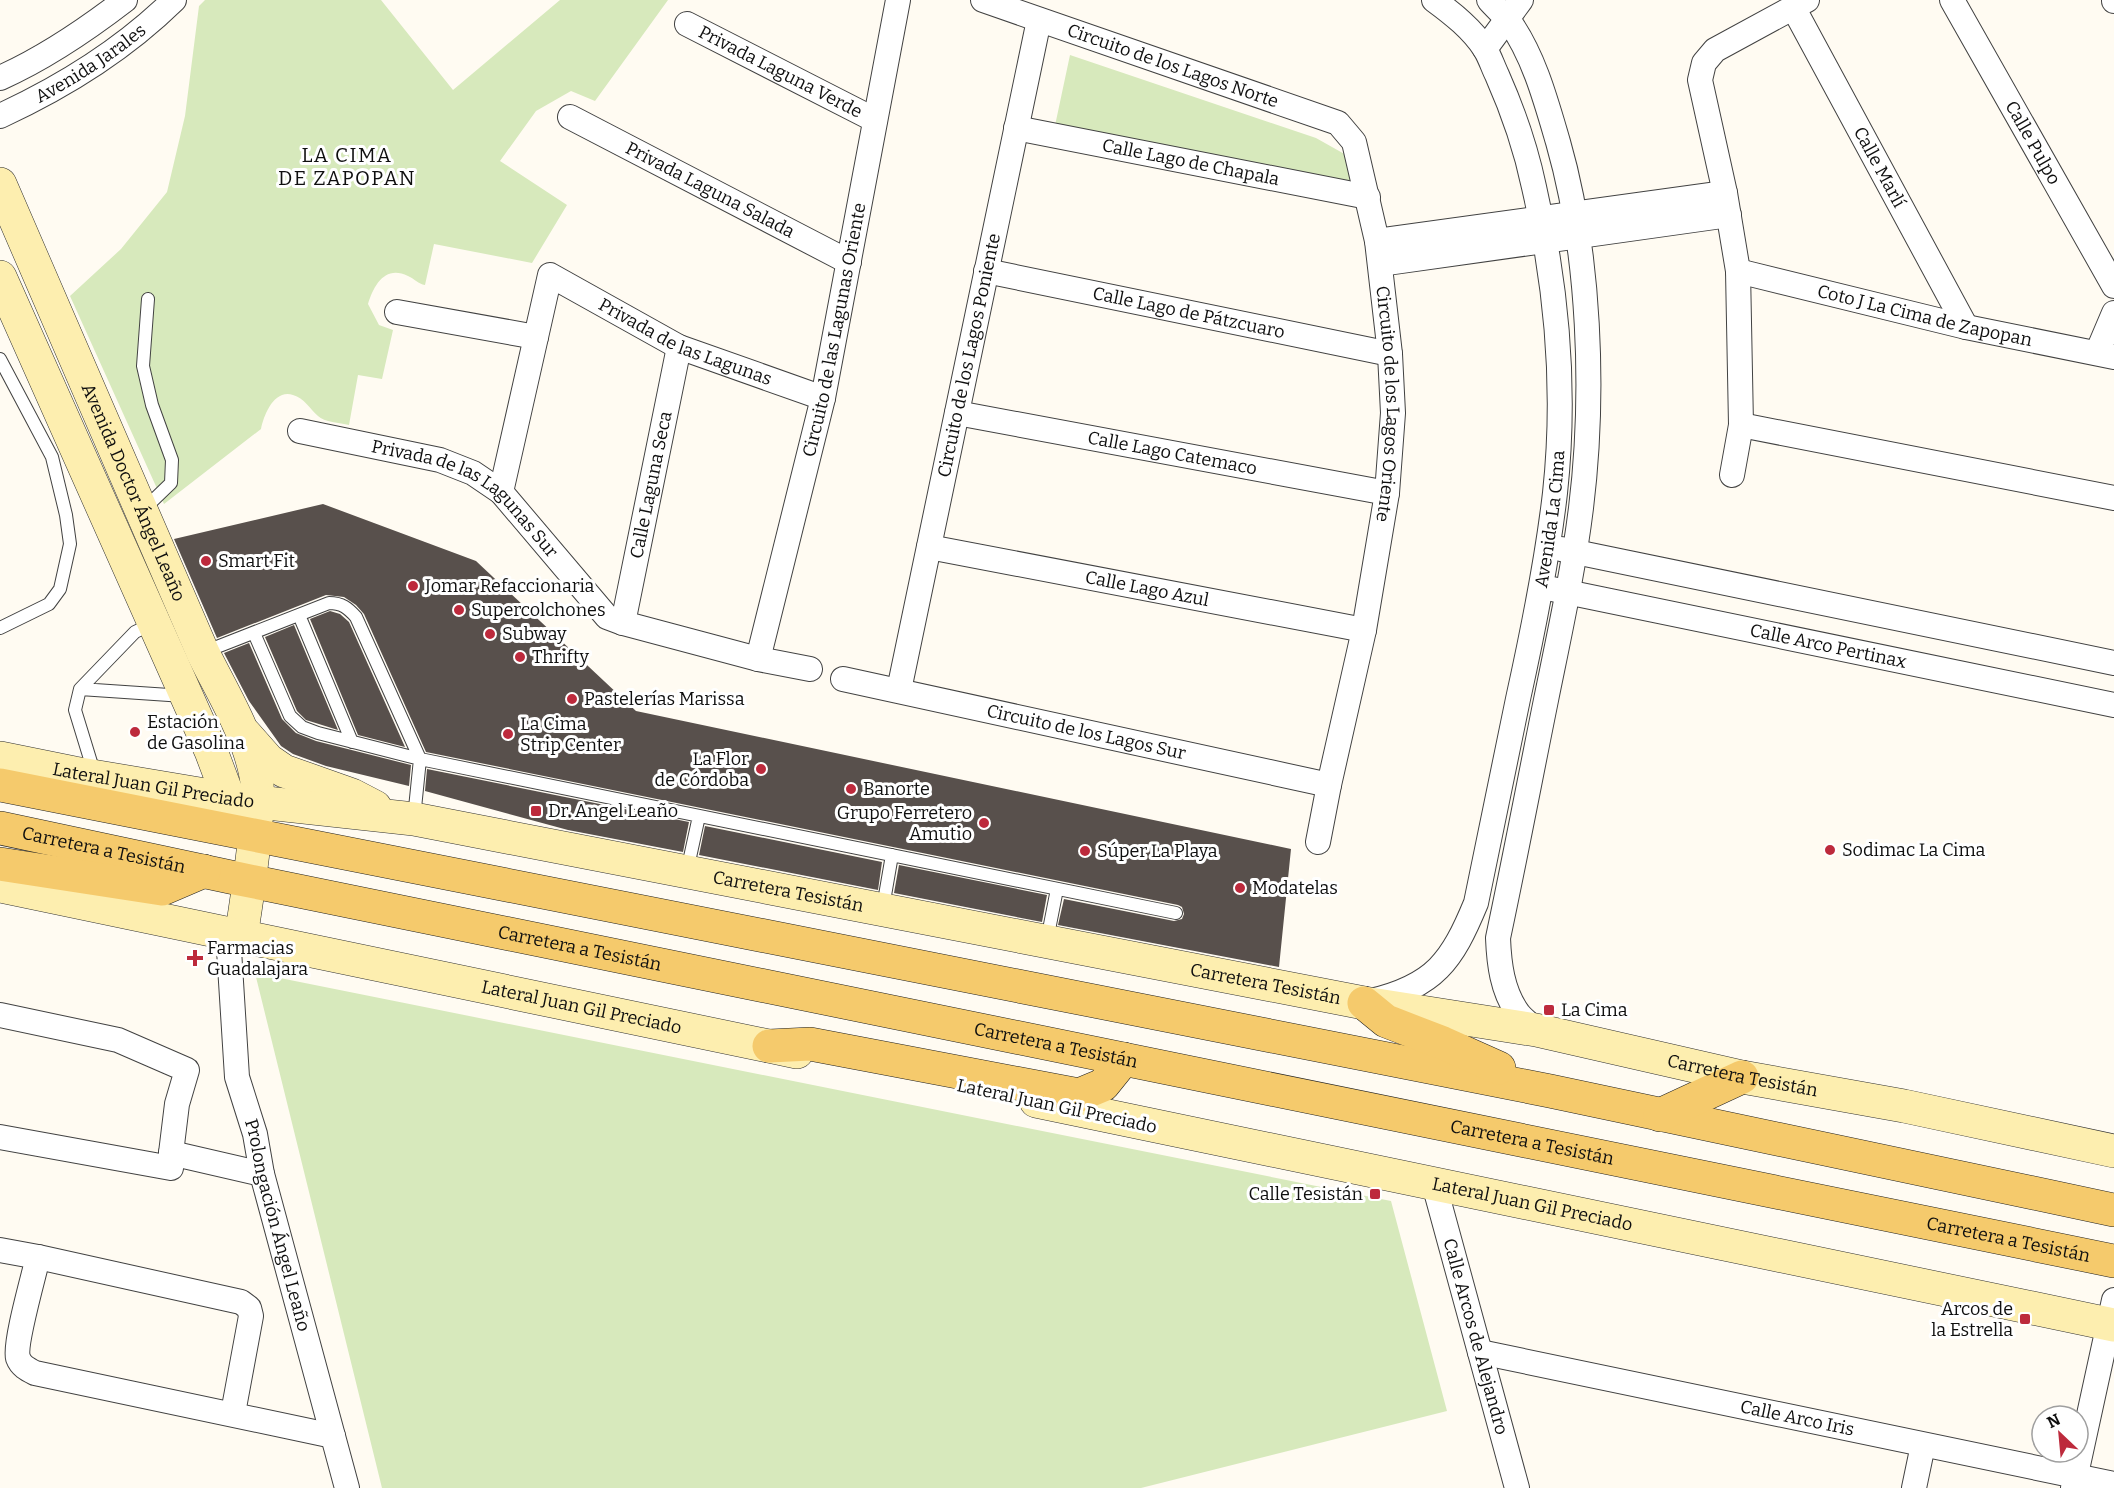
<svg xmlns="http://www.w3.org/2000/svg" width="2114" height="1488" viewBox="0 0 2114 1488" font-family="Bitter,serif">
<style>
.green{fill:#d7e9bc}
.building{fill:#58504c}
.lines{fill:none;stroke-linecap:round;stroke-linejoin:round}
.lane-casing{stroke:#424242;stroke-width:14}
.street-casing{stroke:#424242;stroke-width:26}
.secondary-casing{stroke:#313131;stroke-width:34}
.primary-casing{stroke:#202020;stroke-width:34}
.lane{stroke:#fff;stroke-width:12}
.street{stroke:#fff;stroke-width:24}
.secondary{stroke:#fdeeaf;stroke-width:33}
.primary{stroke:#f5ca6c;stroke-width:33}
.poi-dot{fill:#bd2a3c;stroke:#fff;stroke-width:2}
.labels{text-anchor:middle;stroke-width:6;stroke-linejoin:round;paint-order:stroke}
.street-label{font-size:18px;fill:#0f0f0f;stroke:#fff}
.poi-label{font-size:18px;fill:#0f0f0f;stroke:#fff;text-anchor:start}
.neighbourhood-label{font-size:20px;letter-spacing:1.5px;fill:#0f0f0f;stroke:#fff}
</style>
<rect width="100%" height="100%" fill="#fffbf2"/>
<path class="green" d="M205 0H381L453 90 560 0H668L595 101 571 91 536 111 500 161 567 205 532 263 434 244 425 285C418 284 415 279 408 276 385 265 374 285 368 304L379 325 393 330 382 379 358 375 349 425C340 423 324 422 318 416 310 409 304 398 293 395 274 389 264 415 261 429L164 504 70 296 121 249 167 192 185 116 199 6Z
M1070 55 1316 138 1348 156 1368 197 1053 135Z
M255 973 1391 1201 1447 1411 1141 1488H382Z"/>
<path class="building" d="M323 504 476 561 636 711 1291 849 1279 967 1058 925 1064 899 1174 921 1182 919 1184 914 1182 907 1178 905 426 752 364 614 356 605 344 597 326 595 217 638 174 539Z
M330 611 340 614 349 622 405 747 358 735 310 619Z
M294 625 338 730 306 720 297 711 265 637Z
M249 643 282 719 296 733 316 741 411 765 409 786 326 766 293 754 281 746 249 701 224 653Z
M427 769 689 822 683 852 568 830 425 791Z
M705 826 882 862 878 890 699 855Z
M899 865 1047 895 1042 922 894 893Z"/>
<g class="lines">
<defs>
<path id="lane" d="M0 359 52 457 66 515 70 544 60 589 49 604 0 628
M142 511 171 483 172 460 152 405 143 366 148 299
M299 615 352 742
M254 633 290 716 302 727 318 733 420 759 1176 913
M204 652 329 603C342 603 348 608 356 617L420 759 414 818
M80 689 184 696
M94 772 75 710 80 689 135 632 154 623
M687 871 699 816
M883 907 892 855
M1047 940 1057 889"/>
<g id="street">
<path id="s1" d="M983 0 1338 123 1354 142 1377 241 1390 354 1393 413 1387 493 1364 630 1329 785 1318 842"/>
<path d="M1489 0C1495 7 1503 14 1509 21 1534 56 1546 101 1558 142 1590 253 1595 394 1581 508 1573 573 1559 636 1546 700 1530 779 1515 858 1498 938 1499 963 1502 991 1518 1013 1522 1019 1530 1024 1536 1030"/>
<path id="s2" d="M1952 0 2114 286"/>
<path d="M2114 0V1"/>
<path id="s3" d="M1793 7 1966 327"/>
<path id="s4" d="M687 24 875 120"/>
<path d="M1485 49 1521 0"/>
<path d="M0 78C45 58 86 30 125 0"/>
<path id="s5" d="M0 116C63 87 124 49 174 0"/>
<path id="s6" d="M570 117 849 262"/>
<path id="s7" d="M1016 128 1368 197"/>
<path d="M1377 241 1725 193"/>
<path d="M1380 264 1729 215"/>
<path id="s8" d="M986 271 1390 354"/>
<path id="s9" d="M1738 271 1966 327 2114 357"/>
<path d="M397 312 536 337"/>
<path d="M2097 353 2114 313"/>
<path id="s10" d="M957 413 1387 493"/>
<path d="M1741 425 2114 498"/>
<path id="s11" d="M300 431 440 460 473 473 501 492 607 617 623 623 758 659 810 669"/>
<path d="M1732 475 1741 425 1738 271 1725 193 1700 80 1704 63 1715 50 1807 0"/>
<path id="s12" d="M501 492 550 275 679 347 823 398"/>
<path id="s13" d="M929 547 1364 630"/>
<path d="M1561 549 2114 663"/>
<path id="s14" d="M1552 589 2114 705"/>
<path id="s15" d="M623 623 679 347"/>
<path id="s16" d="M758 659 823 398 898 0"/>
<path id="s17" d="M843 679 1329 785"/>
<path id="s18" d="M899 690 1039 20"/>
<path id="s19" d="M228 934 237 1077 255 1134 262 1174 347 1488"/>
<path id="s20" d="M1371 1001C1435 986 1452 961 1476 903 1490 835 1504 767 1518 699 1533 631 1547 563 1555 493 1566 392 1557 287 1534 187 1526 149 1513 111 1497 75 1493 67 1490 57 1485 49 1472 29 1453 14 1434 0"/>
<path d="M0 1015 118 1040 187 1070 177 1104 171 1153"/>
<path d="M0 1137 171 1168V1153L262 1174"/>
<path id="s21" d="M1434 1184 1517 1488"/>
<path d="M0 1250 38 1257 241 1302 249 1308 251 1316 233 1413"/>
<path d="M38 1257C34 1275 14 1344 18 1358 21 1366 27 1369 35 1373L333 1436"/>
<path id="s22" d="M1480 1352 2114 1484"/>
<path d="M1914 1488 1923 1445"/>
<path d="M2073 1488 2114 1300"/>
</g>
<g id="secondary">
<path id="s23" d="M0 184 203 653C222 692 248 733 256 776 259 790 257 807 256 822 253 861 247 898 241 937"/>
<path d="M0 277 211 751 229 799 233 818"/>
<path d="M245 734 268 760 284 771 352 795 375 807"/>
<path id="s24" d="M0 758 74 773 229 799 414 819 1364 1003 1536 1030 1742 1077 1904 1106 2114 1151"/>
<path id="s25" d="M0 886 797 1052"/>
<path id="s26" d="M1036 1101 2114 1325"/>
</g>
<g id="primary">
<path d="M0 785 1550 1091 2114 1210"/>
<path id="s27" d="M0 828 235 878 2114 1261"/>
<path d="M0 864 162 889 204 871"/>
<path d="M1364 1003 1386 1021 1443 1043 1499 1068"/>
<path d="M769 1046 810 1044 1079 1095 1103 1085 1124 1059"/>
<path d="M1660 1115 1742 1077"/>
</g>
</defs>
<use href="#lane" class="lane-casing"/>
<use href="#street" class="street-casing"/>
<use href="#secondary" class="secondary-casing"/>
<use href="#primary" class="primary-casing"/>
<use href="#lane" class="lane"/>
<use href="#street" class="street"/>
<use href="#secondary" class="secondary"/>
<use href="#primary" class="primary"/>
</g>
<g class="poi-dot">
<circle cx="206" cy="561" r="6"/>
<circle cx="413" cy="586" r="6"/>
<circle cx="459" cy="610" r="6"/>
<circle cx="490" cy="634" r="6"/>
<circle cx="520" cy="657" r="6"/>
<circle cx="572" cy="699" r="6"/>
<circle cx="135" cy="732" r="6"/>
<circle cx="508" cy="734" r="6"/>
<circle cx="761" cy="769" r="6"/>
<circle cx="851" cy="789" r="6"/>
<rect x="530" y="805" width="12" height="12" rx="3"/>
<circle cx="984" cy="823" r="6"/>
<circle cx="1830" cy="850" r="6"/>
<circle cx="1085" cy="851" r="6"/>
<circle cx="1240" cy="888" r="6"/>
<path d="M192 949h6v6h6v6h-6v6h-6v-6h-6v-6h6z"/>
<rect x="1543" y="1004" width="12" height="12" rx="3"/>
<rect x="1369" y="1188" width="12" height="12" rx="3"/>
<rect x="2019" y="1313" width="12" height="12" rx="3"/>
</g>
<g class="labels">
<g class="street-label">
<text dy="6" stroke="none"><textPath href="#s5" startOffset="105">Avenida Jarales</textPath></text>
<text dy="6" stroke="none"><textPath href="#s1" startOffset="201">Circuito de los Lagos Norte</textPath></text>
<text dy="6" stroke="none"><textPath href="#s4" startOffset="105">Privada Laguna Verde</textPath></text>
<text dy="6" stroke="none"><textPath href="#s2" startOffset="164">Calle Pulpo</textPath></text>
<text dy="6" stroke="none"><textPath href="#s7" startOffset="178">Calle Lago de Chapala</textPath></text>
<text dy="6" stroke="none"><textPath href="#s3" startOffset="182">Calle Marlí</textPath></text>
<text dy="6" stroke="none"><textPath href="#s6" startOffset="158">Privada Laguna Salada</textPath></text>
<text dy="6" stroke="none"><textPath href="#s8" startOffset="207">Calle Lago de Pátzcuaro</textPath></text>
<text dy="6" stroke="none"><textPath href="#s9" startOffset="192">Coto J La Cima de Zapopan</textPath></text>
<text dy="6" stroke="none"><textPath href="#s16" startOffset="338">Circuito de las Lagunas Oriente</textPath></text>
<text dy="6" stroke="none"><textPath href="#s12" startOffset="374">Privada de las Lagunas</textPath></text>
<text dy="6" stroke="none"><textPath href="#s18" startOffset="342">Circuito de los Lagos Poniente</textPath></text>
<text dy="6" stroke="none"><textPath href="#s1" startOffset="666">Circuito de los Lagos Oriente</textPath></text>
<text dy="6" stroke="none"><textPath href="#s10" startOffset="219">Calle Lago Catemaco</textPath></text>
<text dy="6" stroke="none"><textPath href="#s15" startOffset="141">Calle Laguna Seca</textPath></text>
<text dy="6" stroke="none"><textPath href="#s23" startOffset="336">Avenida Doctor Ángel Leaño</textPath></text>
<text dy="6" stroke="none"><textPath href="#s11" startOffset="184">Privada de las Lagunas Sur</textPath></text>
<text dy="6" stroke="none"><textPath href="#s20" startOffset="543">Avenida La Cima</textPath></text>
<text dy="6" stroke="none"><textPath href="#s13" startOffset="222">Calle Lago Azul</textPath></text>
<text dy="6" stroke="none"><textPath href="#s14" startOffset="282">Calle Arco Pertinax</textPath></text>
<text dy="6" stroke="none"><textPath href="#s17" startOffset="249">Circuito de los Lagos Sur</textPath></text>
<text dy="6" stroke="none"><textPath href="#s24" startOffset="156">Lateral Juan Gil Preciado</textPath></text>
<text dy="6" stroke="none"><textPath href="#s27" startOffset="106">Carretera a Tesistán</textPath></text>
<text dy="6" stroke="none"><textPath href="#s24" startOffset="800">Carretera Tesistán</textPath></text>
<text dy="6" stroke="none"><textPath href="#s27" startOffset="592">Carretera a Tesistán</textPath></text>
<text dy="6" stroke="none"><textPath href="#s24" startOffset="1286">Carretera Tesistán</textPath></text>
<text dy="6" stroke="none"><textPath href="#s25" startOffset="594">Lateral Juan Gil Preciado</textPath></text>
<text dy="6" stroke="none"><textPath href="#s27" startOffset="1078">Carretera a Tesistán</textPath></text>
<text dy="6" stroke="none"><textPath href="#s24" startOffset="1772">Carretera Tesistán</textPath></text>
<text transform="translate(1057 1106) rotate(12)" y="6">Lateral Juan Gil Preciado</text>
<text dy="6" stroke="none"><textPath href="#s27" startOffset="1564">Carretera a Tesistán</textPath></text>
<text dy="6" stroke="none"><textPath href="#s26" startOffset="507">Lateral Juan Gil Preciado</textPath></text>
<text dy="6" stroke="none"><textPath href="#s19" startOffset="297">Prolongación Ángel Leaño</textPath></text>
<text dy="6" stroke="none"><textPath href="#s27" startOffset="2050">Carretera a Tesistán</textPath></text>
<text dy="6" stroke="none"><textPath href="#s21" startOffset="158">Calle Arcos de Alejandro</textPath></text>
<text dy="6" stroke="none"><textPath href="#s22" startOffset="324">Calle Arco Iris</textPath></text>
</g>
<g class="poi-label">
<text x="218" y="567">Smart Fit</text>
<text x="425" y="592">Jomar Refaccionaria</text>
<text x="471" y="616">Supercolchones</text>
<text x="502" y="640">Subway</text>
<text x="532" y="663">Thrifty</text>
<text x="584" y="705">Pastelerías Marissa</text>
<text x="147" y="728">Estación<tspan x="147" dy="21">de Gasolina</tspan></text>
<text x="520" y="730">La Cima<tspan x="520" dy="21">Strip Center</tspan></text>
<text x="749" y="765" text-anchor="end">La Flor<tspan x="749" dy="21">de Córdoba</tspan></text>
<text x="863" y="795">Banorte</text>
<text x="548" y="817">Dr. Angel Leaño</text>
<text x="972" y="819" text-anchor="end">Grupo Ferretero<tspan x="972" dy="21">Amutio</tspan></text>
<text x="1842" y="856">Sodimac La Cima</text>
<text x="1097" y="857">Súper La Playa</text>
<text x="1252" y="894">Modatelas</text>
<text x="207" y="954">Farmacias<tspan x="207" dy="21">Guadalajara</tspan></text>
<text x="1561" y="1016">La Cima</text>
<text x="1363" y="1200" text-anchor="end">Calle Tesistán</text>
<text x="2013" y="1315" text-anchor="end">Arcos de<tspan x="2013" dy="21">la Estrella</tspan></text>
</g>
<g class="neighbourhood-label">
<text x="347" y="162">LA CIMA<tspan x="347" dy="23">DE ZAPOPAN</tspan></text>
</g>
</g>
<g transform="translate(2060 1434) rotate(334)"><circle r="28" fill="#ffffff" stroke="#9f9f9f" stroke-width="1.5"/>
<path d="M0-4.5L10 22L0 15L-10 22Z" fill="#bd2a3c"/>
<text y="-9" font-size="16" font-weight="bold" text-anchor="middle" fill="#0f0f0f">N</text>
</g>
</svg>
